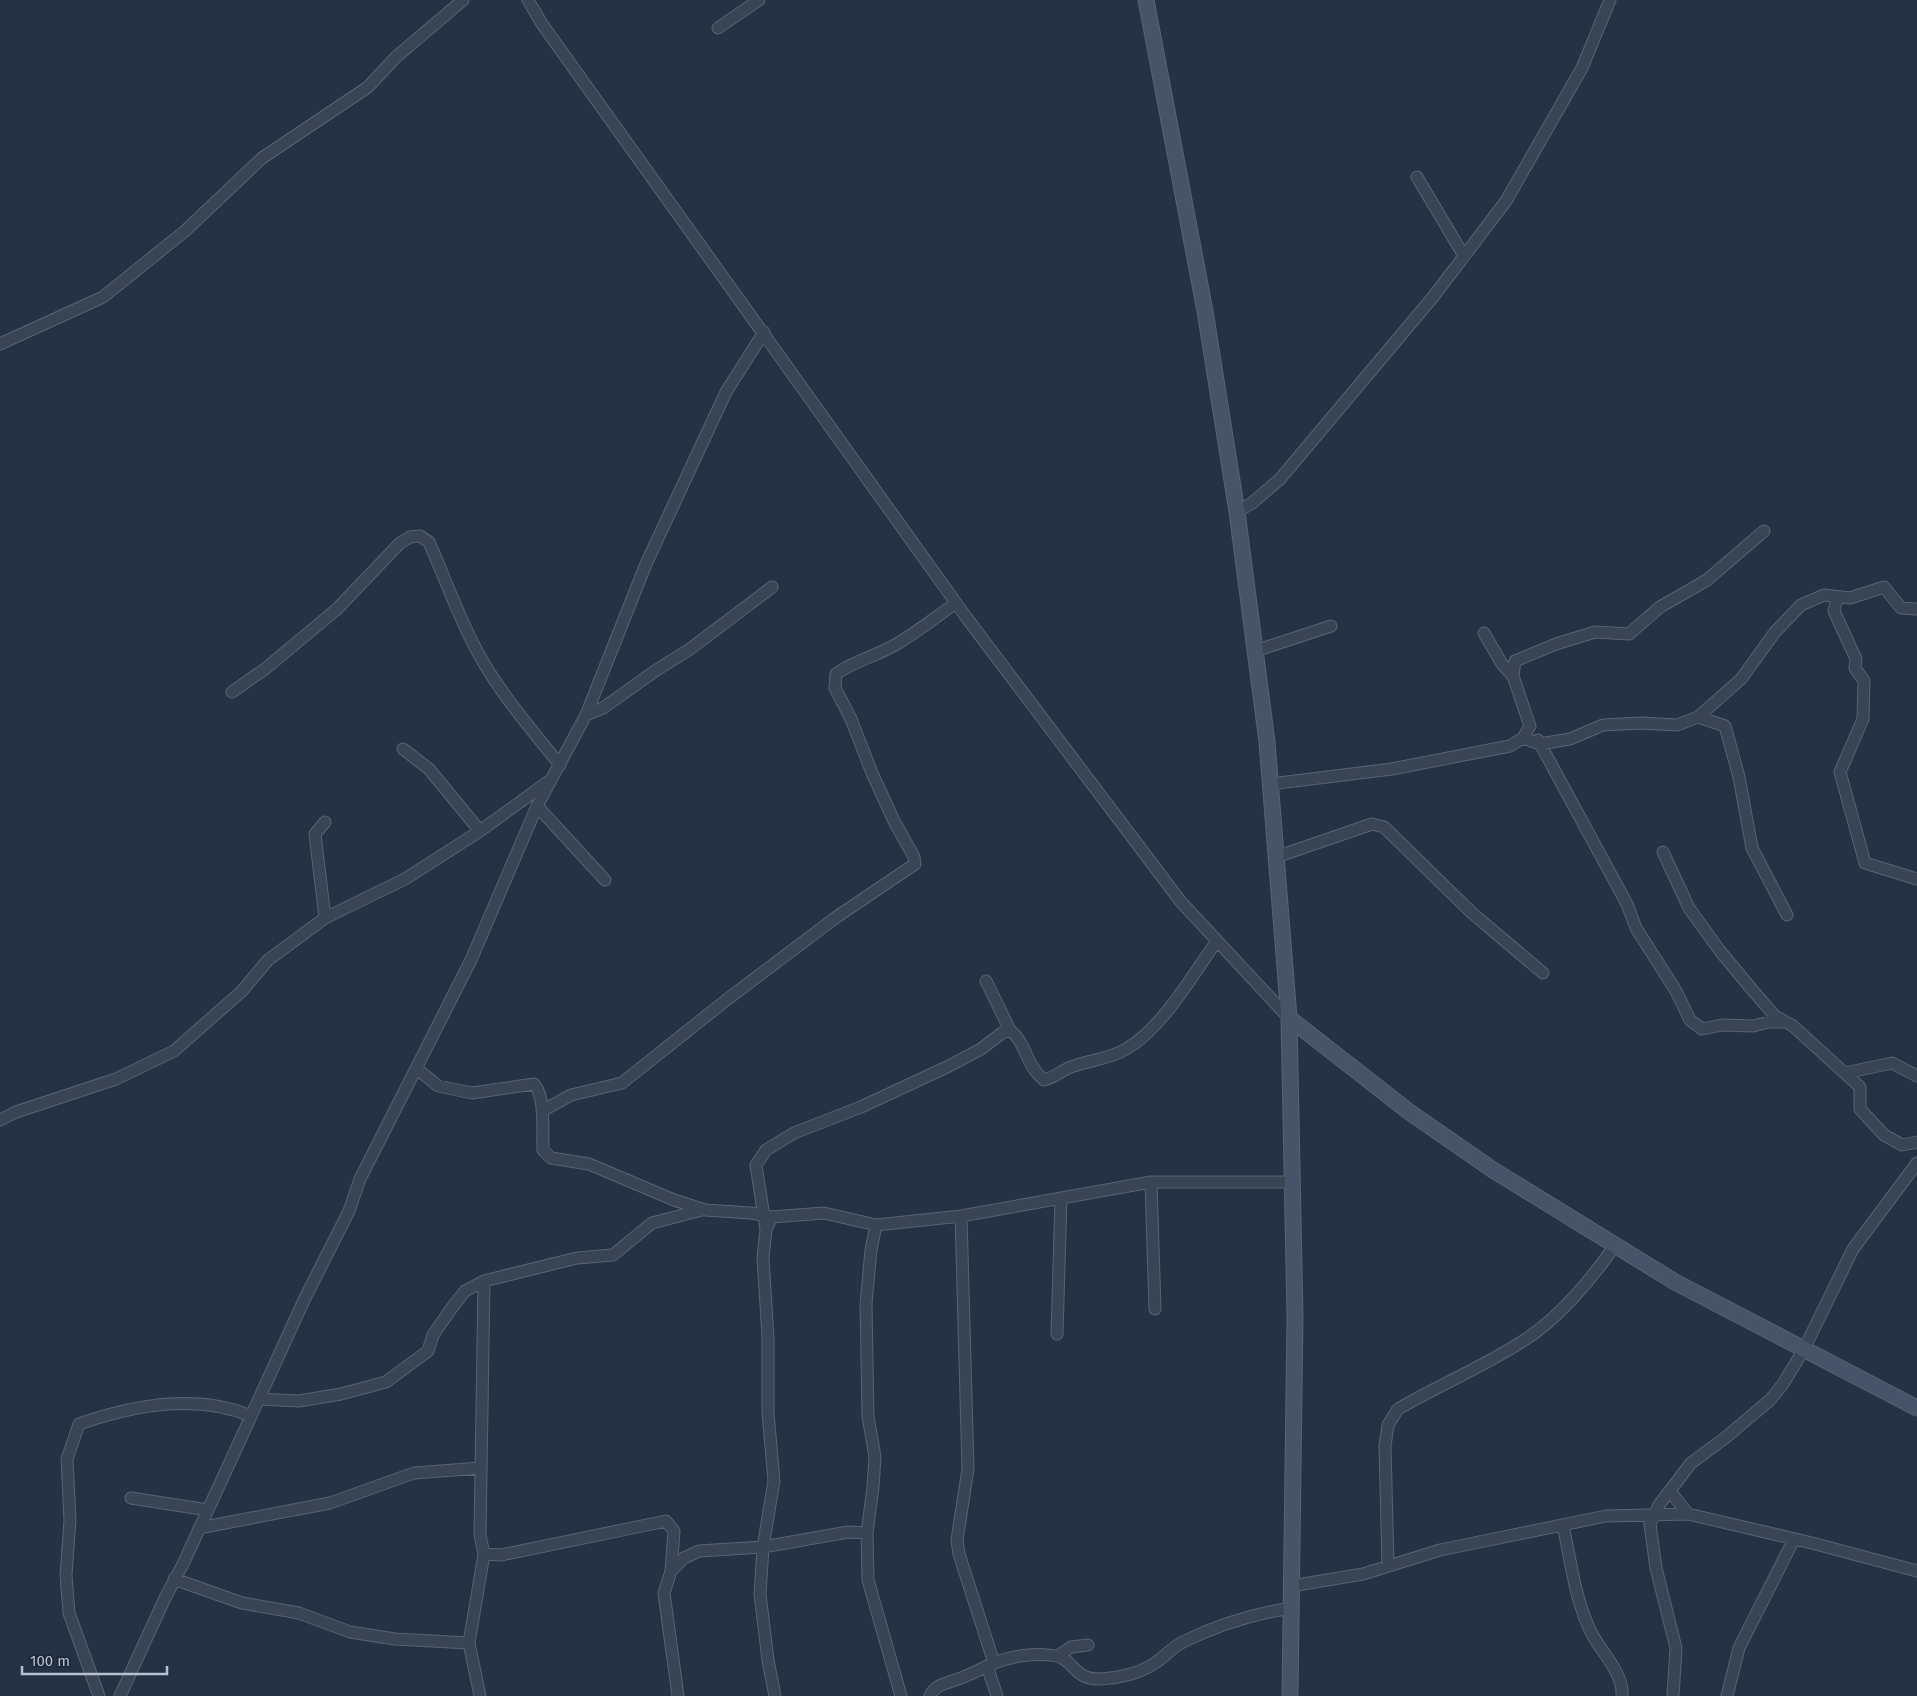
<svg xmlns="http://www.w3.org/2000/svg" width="1917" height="1696" viewBox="0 0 1917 1696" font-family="'Fira Sans',sans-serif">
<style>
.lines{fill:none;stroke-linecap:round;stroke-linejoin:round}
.street-casing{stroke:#586272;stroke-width:13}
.secondary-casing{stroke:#586272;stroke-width:17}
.street{stroke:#394555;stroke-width:11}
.secondary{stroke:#475368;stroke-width:15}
</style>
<rect width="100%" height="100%" fill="#253246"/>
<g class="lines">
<defs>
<path id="street" d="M528 0 542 24 966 617 1181 902 1289 1018
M718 28 759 0
M1417 177 1464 256
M0 344 103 297 185 231 262 158 368 87 396 57 463 0
M1237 512 1252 503 1280 479 1433 297 1506 201 1582 68 1610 0
M1837 597 1834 611 1856 659 1855 668 1864 681 1863 719 1840 772 1865 863 1917 879
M1484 633 1502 664 1513 676
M1255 651 1331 626
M232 692 265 669 337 609 400 543 410 537 420 536 429 542C445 578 458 616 477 651 499 692 531 729 560 765
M586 715 603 708 655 671 690 649 772 587
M1698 717 1725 726 1739 777 1752 848 1787 915
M1523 738 1540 744 1570 739 1603 725 1641 723 1677 725 1698 717 1741 679 1775 632 1801 605 1824 595 1850 598 1884 587 1901 608 1917 609
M1538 740 1627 904 1636 928 1676 991 1690 1020 1702 1029 1722 1025 1753 1026 1769 1022H1785
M403 749 429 769 480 831
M1270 784 1392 769 1510 746 1523 738 1530 726 1513 676 1515 661 1556 644 1595 632 1629 634 1660 607 1707 580 1764 531
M537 806 605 880
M325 822 315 834 325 918
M1663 852 1689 908 1720 951 1754 992 1775 1016 1793 1026 1860 1087V1109L1884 1135 1902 1145 1917 1142
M1276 857 1372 824 1384 827 1472 913 1543 973
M986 981 1010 1030
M416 1068 438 1086 472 1093 534 1084C546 1098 542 1131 543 1150L551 1158 589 1164 674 1200 705 1210 751 1213 772 1217 824 1213 876 1225 961 1216 1151 1182H1292
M1845 1073 1892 1063 1917 1076
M542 1111 571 1095 622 1083 725 1001 835 918 915 864 914 857 894 821 872 773 851 719 835 688 836 674C852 662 876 656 895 645 916 633 936 617 956 603
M0 1120 16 1112 116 1079 174 1051 242 991 268 960 325 918 405 879 480 831 549 781
M1151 1182 1155 1309
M961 1216 968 1469 957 1540 959 1554 994 1663
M769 1223 766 1230 763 1258 768 1337V1413L774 1481 763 1547 760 1594 768 1660 775 1696
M876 1225 871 1250 866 1304 868 1416 875 1457 873 1487 867 1533 868 1580 901 1696
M766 1230 756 1165 766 1150 794 1133 861 1107 949 1066 981 1049 1002 1033 1010 1030C1027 1044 1026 1066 1044 1080 1055 1077 1061 1071 1071 1067 1089 1060 1110 1059 1126 1049 1163 1028 1192 975 1217 941
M484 1281 480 1535 484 1554 501 1555 666 1521 674 1531 671 1571
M1057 1334 1061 1198
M259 1399 299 1401 341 1394 386 1382 428 1351 433 1335 451 1309 465 1291 484 1281 577 1258 613 1255 652 1223 702 1210
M1670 1491 1688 1514
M131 1498 208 1510
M1563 1525C1571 1562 1575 1601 1592 1634 1602 1653 1624 1674 1622 1696
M199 1528 330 1503 414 1473 481 1468
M1388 1566 1385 1446 1388 1425 1398 1409C1439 1385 1483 1367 1523 1341 1558 1319 1592 1279 1615 1245
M174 1579 242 1603 299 1613 350 1632 395 1639 469 1643
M1291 1586 1363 1574 1440 1550 1606 1516 1688 1514 1812 1543 1917 1571
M1058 1656 1071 1647 1088 1645
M987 1666 997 1696
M99 1696 69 1613 66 1575 70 1520 67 1459 79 1424C133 1405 196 1393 251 1416
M120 1696 165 1598 184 1562 242 1436 305 1298 349 1211 360 1179 471 960 537 806 586 715 646 564 726 392 764 332
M480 1696 469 1643 484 1554
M678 1696 664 1593 671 1571 684 1558 699 1551 763 1547 848 1532 867 1533
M930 1696C936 1683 949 1683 961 1678 972 1674 982 1668 992 1664 1010 1656 1037 1652 1056 1656 1075 1660 1073 1680 1101 1679 1119 1678 1141 1673 1155 1663 1165 1656 1173 1647 1183 1642 1217 1625 1253 1614 1291 1608
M1673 1696 1676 1648 1656 1568 1650 1524 1659 1505 1691 1463 1725 1438 1770 1400 1783 1384 1804 1349 1853 1249 1917 1163
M1727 1696 1739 1648 1794 1539"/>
<path id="secondary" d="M1146 0 1205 311 1237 512 1267 742 1289 1018 1295 1317 1290 1696
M1289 1018 1408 1111 1493 1170 1675 1282 1917 1408"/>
</defs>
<use href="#street" class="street-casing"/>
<use href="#secondary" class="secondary-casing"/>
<use href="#street" class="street"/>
<use href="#secondary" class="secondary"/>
</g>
<path d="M22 1666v8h145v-8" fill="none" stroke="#b7c0ce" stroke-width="2.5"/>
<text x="30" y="1666" font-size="15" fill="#b7c0ce" stroke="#1e293b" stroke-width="4" paint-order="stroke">100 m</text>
</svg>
